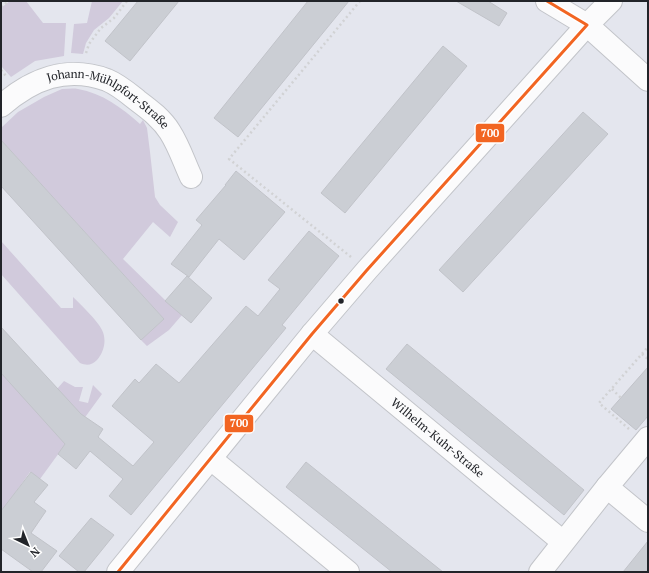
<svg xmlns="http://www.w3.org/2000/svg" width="649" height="573" viewBox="0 0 649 573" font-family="'PT Serif',serif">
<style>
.green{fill:#d1cadc}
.building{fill:#cbced4;stroke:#c1c3c9}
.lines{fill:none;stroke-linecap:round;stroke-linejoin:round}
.minor-casing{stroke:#c2c4c9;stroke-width:24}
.path{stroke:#d1d2d4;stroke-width:2.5;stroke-dasharray:2 3;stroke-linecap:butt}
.minor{stroke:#fbfbfc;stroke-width:22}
.bus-1-casing{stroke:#fff;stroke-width:6}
.bus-1{stroke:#f26522;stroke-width:3}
.bus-dot{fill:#222429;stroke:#fff;stroke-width:1.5}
.labels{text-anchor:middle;stroke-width:3;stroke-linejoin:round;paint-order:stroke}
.street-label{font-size:12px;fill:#222429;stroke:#fff}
.line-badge{stroke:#fff;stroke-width:1.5}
.badge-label{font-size:11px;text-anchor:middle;font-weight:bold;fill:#fff}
</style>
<rect width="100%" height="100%" fill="#e4e6ee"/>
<path class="green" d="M10 1H26L43 23H66L64 56 35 61 11 77 1 66V8Z
M92 1H123L109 18 94 30 86 43 83 54 71 53 74 24 87 23Z
M62 89C67 89 73 88 78 89 102 93 122 108 140 124L143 120 147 128 150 152 155 197 160 205 178 222 170 237 153 222 123 259 166 301 182 315 169 330 147 346 141 340 164 319 1 140V128L18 112 44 97Z
M1 241 61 308H73V297C82 306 97 320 102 330 107 340 104 352 97 360 92 365 87 366 80 363L1 274Z
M1 373 57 389 64 381 75 387H83L79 401 88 403 93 385 102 394 40 479 30 472 7 504 1 528Z"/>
<path class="building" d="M138 1H179L130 61 105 41Z
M308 1H349L238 137 214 118Z
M456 1H488L507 13 499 26Z
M443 46 467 66 345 213 321 193Z
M583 112 608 134 463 292 439 270Z
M1 140 164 319 141 340 1 186Z
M236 171 285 212 244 260 219 239 189 277 171 264 202 225 196 220 226 185H225Z
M309 231 339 256 282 325 286 328 131 515 109 496 123 479 90 451 76 469 58 454 65 444 1 373V327L81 414 103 429 98 437 133 466 154 442 112 406 135 379 139 383 156 364 179 383 246 306 258 316 280 289 268 280Z
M187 276 212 298 191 323 165 301Z
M407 344 584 490 564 515 386 369Z
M648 367V416L636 430 611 409Z
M306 462 413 548 443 572H392L286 487Z
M31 472 48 485 34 502 46 511 31 533 57 551 41 572H33L1 549V511Z
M91 518 114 535 84 572H79L59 556Z
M648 541V572H623Z"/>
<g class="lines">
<defs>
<g id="minor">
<path d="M547 1 587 25 648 80"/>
<path id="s1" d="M1 106C32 79 66 65 107 80 119 85 128 93 138 101 150 110 162 119 170 132 179 146 184 162 191 177"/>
<path id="s2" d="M312 334 563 542"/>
<path d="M211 459 348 572"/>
<path d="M607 487 648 521"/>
<path d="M118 572 312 334 367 270 587 25 611 1"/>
<path d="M540 572 607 487 648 438"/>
</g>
</defs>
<use href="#minor" class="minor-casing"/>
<path class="path" d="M1 7 9 1
M86 53 89 44 101 28 114 18 127 1
M1 70 6 76
M351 257 229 159 360 1
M642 354 648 359
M612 389 621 398
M629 429 599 403 648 347"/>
<use href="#minor" class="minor"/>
<defs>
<path id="bus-1" d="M118 572 312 334 367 270 587 25 547 1"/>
</defs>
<use href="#bus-1" class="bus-1-casing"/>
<use href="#bus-1" class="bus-1"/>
</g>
<circle class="bus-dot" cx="341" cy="301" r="3.5"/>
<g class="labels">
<g class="street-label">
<text dy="4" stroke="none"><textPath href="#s1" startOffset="123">Johann-Mühlpfort-Straße</textPath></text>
<text dy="4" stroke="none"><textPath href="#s2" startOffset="163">Wilhelm-Kuhr-Straße</textPath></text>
</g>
</g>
<g class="line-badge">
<rect x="475" y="123" width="30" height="20" rx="4" fill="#f26522"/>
<rect x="224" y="414" width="30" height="19" rx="4" fill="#f26522"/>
</g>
<g class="badge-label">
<text x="490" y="137">700</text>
<text x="239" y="427">700</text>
</g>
<rect width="649" height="573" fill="none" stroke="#222429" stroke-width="4"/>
<g transform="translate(28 545) rotate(137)" stroke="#ffffff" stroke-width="3" paint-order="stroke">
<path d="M0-3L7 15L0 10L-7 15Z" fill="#222429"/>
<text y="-6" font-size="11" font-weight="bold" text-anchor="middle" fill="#222429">N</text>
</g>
</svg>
